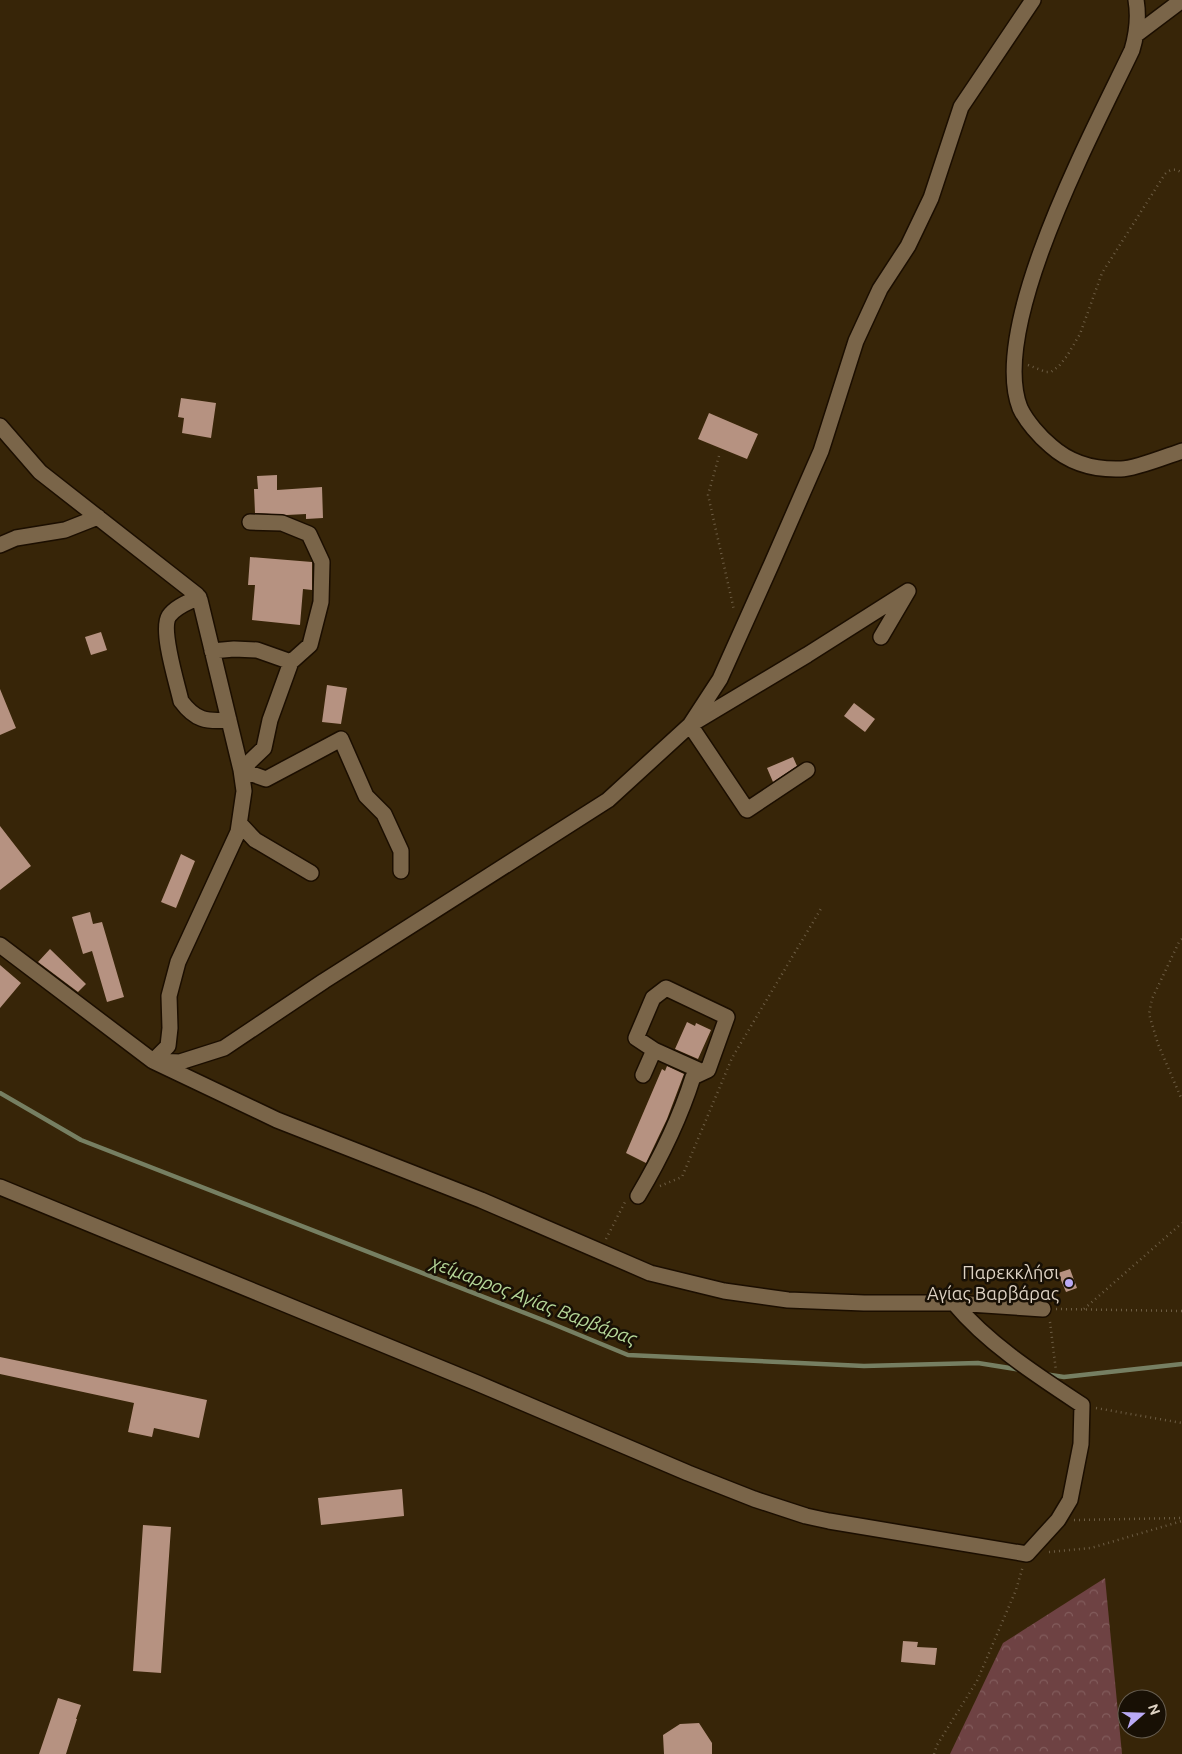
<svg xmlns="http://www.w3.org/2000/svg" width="1182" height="1754" viewBox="0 0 1182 1754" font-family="Ubuntu,sans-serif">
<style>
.forest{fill:url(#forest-crowns)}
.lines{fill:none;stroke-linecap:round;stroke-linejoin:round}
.stream{stroke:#767f62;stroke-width:4.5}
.building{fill:#b69281}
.minor-casing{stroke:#1b0e00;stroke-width:18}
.path{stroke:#6d5d44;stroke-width:2.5;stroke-dasharray:1 4;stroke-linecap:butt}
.minor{stroke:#7a6549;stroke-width:15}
.poi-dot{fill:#baaaf6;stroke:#181005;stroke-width:2}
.labels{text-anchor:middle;stroke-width:5;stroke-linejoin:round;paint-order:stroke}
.poi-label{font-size:18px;fill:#ded2c3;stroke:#181005;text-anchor:end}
.water-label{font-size:19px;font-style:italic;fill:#b5d798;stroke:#181005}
</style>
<defs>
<pattern id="forest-crowns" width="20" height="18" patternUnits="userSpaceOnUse" patternTransform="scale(1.25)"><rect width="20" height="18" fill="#6e4243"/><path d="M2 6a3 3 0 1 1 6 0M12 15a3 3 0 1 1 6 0" fill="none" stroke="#825c5c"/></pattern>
</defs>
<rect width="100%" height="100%" fill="#372508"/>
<path class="forest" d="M1105 1578 1122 1754H950L1003 1643Z"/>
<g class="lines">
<path class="stream" d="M0 1093 81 1140 548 1322 628 1355 864 1366 978 1363 1022 1370
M1044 1374 1064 1377 1182 1364"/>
</g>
<path class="building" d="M181 398 216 403 211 438 182 433 184 418 178 417Z
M709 413 758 434 747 459 698 439Z
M277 475V490L322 487 323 518 306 519V514L287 515 255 513 254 489H258L257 476Z
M250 557 312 562V590L303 589 300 625 252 620 255 585H248Z
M101 632 107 650 91 655 85 637Z
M327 685 347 688 341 724 322 722Z
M0 689 16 728 0 735Z
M854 703 875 719 865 732 844 716Z
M793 757 797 766 773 782 767 768Z
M0 826 31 866 0 890Z
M181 854 195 861 176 908 161 902Z
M90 912 93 924 102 922 124 997 107 1002 92 951 83 954 72 917Z
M50 949 86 984 78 992 38 962Z
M0 965 21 983 0 1008Z
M687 1022 695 1026 696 1023 711 1030 698 1059 675 1049Z
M667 1066 684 1074 667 1119 646 1163 626 1153 662 1069 665 1071Z
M1070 1269 1077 1288 1066 1292 1058 1273Z
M0 1357 207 1400 199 1438 154 1428 152 1437 128 1432 134 1403 0 1374Z
M402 1489 404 1516 321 1525 318 1498Z
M143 1525 171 1527 161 1673 133 1671Z
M903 1641 918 1642 917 1647 937 1648 935 1665 901 1662Z
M58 1698 81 1705 76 1719H77L66 1754H39Z
M699 1723 712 1743V1754H664L663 1735 680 1724Z"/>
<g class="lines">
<defs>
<path id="minor" d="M1136 0C1139 17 1137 33 1132 50 1095 128 988 326 1020 408 1026 421 1040 437 1051 446 1070 463 1095 470 1121 469 1135 469 1167 456 1182 451
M1137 34 1182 0
M0 426 40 472 197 595 200 600 241 770 244 791 238 832 178 962 169 996 170 1028 168 1046 153 1061 277 1120 481 1200 650 1273 724 1291 788 1300 864 1303H954C988 1344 1038 1376 1082 1405L1081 1444 1070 1500 1058 1520 1027 1554 829 1521 806 1516 754 1499 688 1473 477 1383 0 1187
M250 522 282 523 309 534 322 562 321 602 310 645 291 662 270 720 264 748 241 770 266 779 341 739 366 796 384 814 401 851V871
M0 545 16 538 65 530 98 517
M199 597C189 602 176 606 169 616 160 630 177 683 181 701 195 720 206 722 229 720
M212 651 234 649 257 650 291 662
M807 770 747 810 690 725 807 655 908 591 881 637
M240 824 255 840 311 873
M0 945 153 1061 180 1062 224 1048 324 981 608 800 690 725 720 679 772 563 821 451 856 341 880 289 908 246 931 198 961 107 1033 0
M654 1050 703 1072
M638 1196C660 1159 680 1118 693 1077L708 1070 727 1017 666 988 653 998 636 1038 654 1050 643 1075
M954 1303 1043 1309"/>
</defs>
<use href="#minor" class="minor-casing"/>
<path class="path" d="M1028 365 1046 372H1051L1059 366 1067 356 1080 334 1102 273 1165 174C1170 169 1176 168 1182 173
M719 456 708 495 734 610
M1182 939 1179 942 1152 999 1149 1014 1158 1044 1182 1100
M660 1186 682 1177 732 1058 822 907
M606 1239 625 1202
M1056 1309 1182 1311
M1084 1309 1182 1223
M1050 1322 1056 1371
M1096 1408 1182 1423
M1074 1520 1182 1518
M1049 1552 1091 1548 1182 1521
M934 1754 937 1745 977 1681 1016 1590 1023 1566"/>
<use href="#minor" class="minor"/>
</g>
<circle class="poi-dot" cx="1069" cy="1283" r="5"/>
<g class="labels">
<g class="poi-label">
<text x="1059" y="1279">Παρεκκλήσι<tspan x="1059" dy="21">Αγίας Βαρβάρας</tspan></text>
</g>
<g class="water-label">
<text transform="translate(534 1300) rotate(21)" y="7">χείμαρρος Αγίας Βαρβάρας</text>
</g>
</g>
<g transform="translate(1142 1714) rotate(70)"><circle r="24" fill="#181005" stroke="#675e51"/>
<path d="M0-4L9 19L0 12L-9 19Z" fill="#baaaf6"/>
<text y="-8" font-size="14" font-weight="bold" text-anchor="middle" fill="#ded2c3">N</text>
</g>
</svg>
